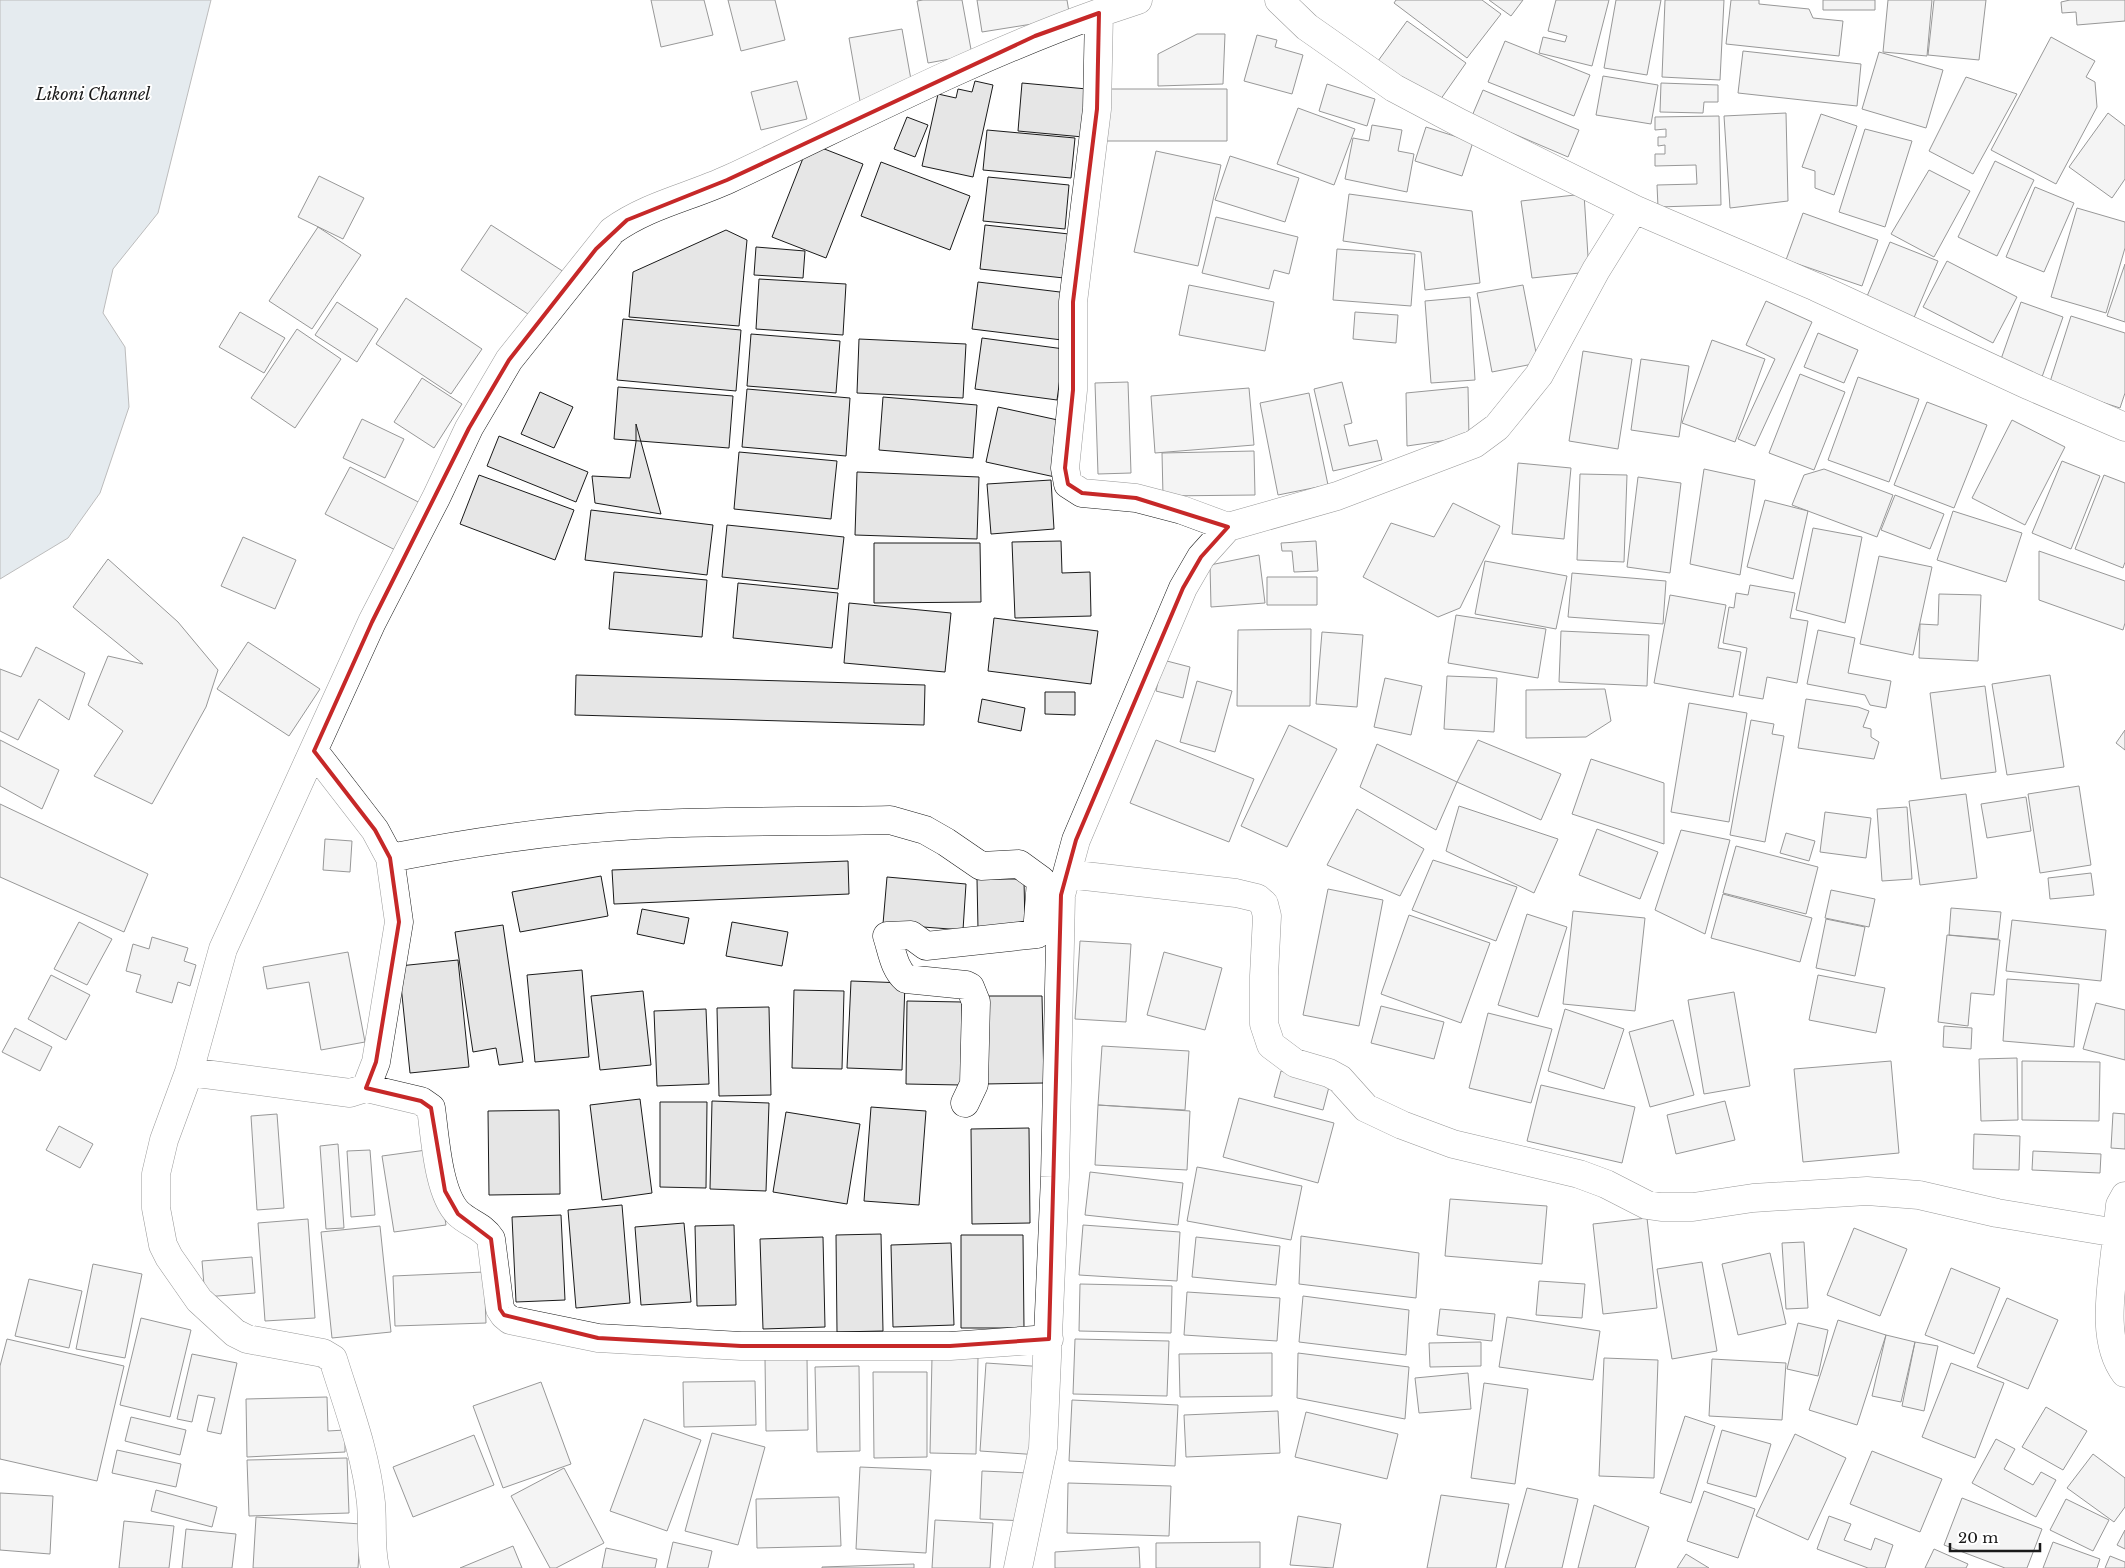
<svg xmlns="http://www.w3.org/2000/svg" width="2125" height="1568" viewBox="0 0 2125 1568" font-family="'Libre Baskerville',serif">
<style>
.water{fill:#c6d2dc;stroke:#6a6a6a}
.building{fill:#e6e6e6;stroke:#1a1a1a}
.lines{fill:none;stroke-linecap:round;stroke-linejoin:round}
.minor-casing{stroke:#1a1a1a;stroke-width:29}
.minor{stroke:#fff;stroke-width:28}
.marked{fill:none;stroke:#c62828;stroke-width:4;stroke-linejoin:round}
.labels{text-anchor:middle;stroke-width:4;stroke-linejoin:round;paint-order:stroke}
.water-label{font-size:16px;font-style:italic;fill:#1a1a1a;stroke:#fff}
</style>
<rect width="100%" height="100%" fill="#fff"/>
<path class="water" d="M0 0H211L158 213 113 269 103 313 125 347 129 407 100 493 68 538 0 579Z"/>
<path class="building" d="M651 0H704L713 35 661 47Z
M728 0H775L785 40 741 51Z
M923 0H962L972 55 928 63 917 1Z
M977 0H1067L1070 18 982 32Z
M1396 0H1482L1501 14 1467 58 1394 3Z
M1489 0H1523L1511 16Z
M1556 0H1609L1592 66 1539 53 1543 37 1565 42 1567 36 1548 31Z
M1616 0H1661L1647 75 1604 68Z
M1665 0H1724L1720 80 1662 77Z
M1731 0H1759V4L1809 9 1813 18 1843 21 1839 56 1726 44Z
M1823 0H1875V10H1823Z
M1888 0H1932L1927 56 1883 52Z
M1934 0H1986L1979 60 1928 55Z
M2070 0H2125V21L2077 25 2076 12 2062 13 2061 2Z
M1407 21 1466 63 1438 103 1378 61Z
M902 29 913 91 860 101 849 38Z
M1197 34H1225L1223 84 1158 86V54Z
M1257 35 1277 40 1275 47 1303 55 1292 94 1244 81Z
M2051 37 2095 61 2086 77 2095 82 2097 107 2056 184 1991 150Z
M1505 41 1590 75 1574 116 1488 82Z
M1743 51 1861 64 1857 106 1738 93Z
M1879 52 1943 70 1926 128 1862 109Z
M1603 76 1658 85 1651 124 1596 115Z
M1966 77 2017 94 1973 174 1929 151Z
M797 81 807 119 761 130 751 92Z
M975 81 993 85 973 177 922 166 938 94 956 98 958 89 972 92Z
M1022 83 1087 89 1083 137 1018 131Z
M1661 83 1718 85V102H1704L1703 113 1660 112Z
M1327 84 1375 99 1367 126 1319 111Z
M1101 89H1227V141H1101Z
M1483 90 1579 130 1568 157 1472 116Z
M1298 108 1355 129 1334 185 1277 164Z
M1786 113 1788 201 1730 208 1724 116Z
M2108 113 2125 126V179L2112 198 2069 167Z
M1821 114 1857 126 1834 195 1815 188V171L1802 167Z
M1719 116 1721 205 1658 207 1657 185 1697 184 1696 165 1655 166V154H1665V145L1658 146V137H1666V129L1655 130V117Z
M907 117 928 125 915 157 894 149Z
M1372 125 1402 130 1398 151 1414 154 1407 192 1345 179 1353 138 1369 141Z
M1426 127 1473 142 1462 176 1415 161Z
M1865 129 1912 141 1885 227 1839 212Z
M987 130 1075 138 1071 178 983 170Z
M809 143 863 164 826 258 772 237Z
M1156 151 1221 165 1198 266 1134 252Z
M1230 156 1299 178 1285 222 1215 200Z
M1995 161 2034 180 1997 256 1958 237Z
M881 162 970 196 950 250 861 216Z
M1929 170 1970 191 1934 257 1891 234Z
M319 176 364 198 343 239 298 217Z
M988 177 1069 185 1065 229 983 221Z
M2035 187 2074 203 2044 272 2006 257Z
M1349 194 1472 211 1480 283 1425 290 1421 252 1343 241Z
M1584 194 1589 272 1532 278 1521 201Z
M2077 208 2125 222V248L2106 313 2051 297Z
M1803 213 1878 240 1862 286 1786 260Z
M1216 217 1298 237 1289 274 1274 270 1269 289 1202 273Z
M491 225 564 272 534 318 461 270Z
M985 225 1069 234 1064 278 980 269Z
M318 227 361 255 312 329 269 301Z
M726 230 747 240 739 326 629 317 633 272Z
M1890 242 1938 261 1913 320 1865 301Z
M756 247 805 251 803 278 754 275Z
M1337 249 1415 254 1411 306 1333 300Z
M1947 261 2017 297 1993 343 1923 307Z
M2125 264V322L2107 316Z
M759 279 846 284 843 335 756 329Z
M978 282 1068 293 1062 340 972 329Z
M1189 285 1274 302 1265 351 1179 335Z
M1523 285 1538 363 1492 372 1477 293Z
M1470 297 1475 380 1431 383 1425 301Z
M406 298 482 349 451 394 376 344Z
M1766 301 1812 322 1755 446 1738 439 1775 359 1746 345Z
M337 302 378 329 357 362 315 335Z
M2021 302 2063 317 2042 377 2000 362Z
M240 312 285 338 264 373 219 347Z
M1355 312 1398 315 1396 343 1353 339Z
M2071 316 2125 333V393L2120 408 2049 385Z
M623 319 741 330 736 391 617 380Z
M297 329 341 359 295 428 251 398Z
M1818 333 1858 350 1844 383 1804 367Z
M751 334 840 341 836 393 747 386Z
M982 338 1064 349 1057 400 975 389Z
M859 339 966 344 963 398 857 393Z
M1712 340 1765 359 1735 442 1682 423Z
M1583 351 1632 359 1618 449 1569 441Z
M1641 359 1689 366 1679 437 1631 430Z
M1800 374 1845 392 1814 470 1769 453Z
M1858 377 1919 399 1889 482 1828 460Z
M422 378 462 404 434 448 394 422Z
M1128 382 1131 473 1098 474 1095 383Z
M1342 382 1352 423 1344 425 1349 446 1377 440 1382 460 1333 471 1314 389Z
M618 387 733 396 729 448 614 439Z
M1468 387 1469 437 1407 446 1406 393Z
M1249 388 1254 445 1155 453 1151 396Z
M747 389 850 398 846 456 742 447Z
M540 392 573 407 554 448 521 434Z
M1309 393 1328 485 1278 495 1260 403Z
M883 397 977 405 973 458 879 450Z
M1927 402 1987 425 1954 508 1894 485Z
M998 407 1067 422 1055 477 986 462Z
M362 419 404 439 385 478 343 458Z
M2012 420 2065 447 2025 525 1972 498Z
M636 424 661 514 595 503 592 476 630 478 636 442Z
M499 436 588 472 576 502 487 466Z
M1254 451 1255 495 1163 496 1162 453Z
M739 452 837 461 831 519 734 509Z
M2062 461 2100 476 2071 549 2032 533Z
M1518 463 1571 468 1564 539 1512 534Z
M350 467 428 507 403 554 325 514Z
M1704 469 1755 480 1740 575 1690 564Z
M1824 469 1893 495 1877 537 1792 505 1804 475Z
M857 472 979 477 977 539 855 535Z
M1580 474 1627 475 1624 562 1577 560Z
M479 475 574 510 555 560 460 524Z
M2104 475 2125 483V562L2123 568 2075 549Z
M1638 477 1681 483 1670 573 1627 567Z
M1051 480 1054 529 991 534 987 484Z
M1895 495 1944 514 1930 549 1881 530Z
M1765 500 1808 511 1793 579 1747 567Z
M1453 503 1500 526 1460 608 1438 617 1363 577 1391 523 1434 537Z
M591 510 713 525 707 575 585 560Z
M1953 511 2022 533 2006 582 1937 560Z
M727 525 844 537 838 589 722 577Z
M1813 528 1862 537 1845 623 1796 610Z
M243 537 296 560 275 609 221 586Z
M1061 541 1062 573 1090 572 1091 616 1015 618 1012 542Z
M1316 541 1318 571 1294 572 1292 551H1282L1281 543Z
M874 543H980L981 602 874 603Z
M2039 551 2125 581V623L2123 630 2039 600Z
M1259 555 1265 603 1211 607 1210 565Z
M1879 556 1932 567 1913 655 1860 644Z
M108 559 178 622 218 670 206 707 152 804 94 776 123 731 88 705 108 656 143 664 73 607Z
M1485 561 1567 576 1556 629 1475 614Z
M614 572 707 580 702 637 609 629Z
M1572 573 1666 581 1663 624 1568 617Z
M1267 577H1317V605H1267Z
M738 583 838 593 832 648 733 638Z
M1750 585 1795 593 1790 618 1808 621 1797 683 1767 677 1763 699 1739 695 1747 648 1723 643 1729 607 1734 608 1736 593 1748 595Z
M1939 594 1981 595 1978 661 1919 658 1920 624 1938 625Z
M1670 595 1726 605 1718 648 1741 652 1733 697 1654 683Z
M849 603 951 613 945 672 844 663Z
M1456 615 1546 629 1538 678 1448 663Z
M994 618 1098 631 1091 684 988 671Z
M1311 629 1310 706H1237L1238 630Z
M1818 630 1855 638 1848 673 1891 681 1886 708 1870 705 1865 695 1807 684Z
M1561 631 1649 635 1647 686 1559 682Z
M1322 632 1363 635 1357 707 1316 704Z
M248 642 320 689 289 736 217 689Z
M36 647 85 673 69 720 39 699 18 740 0 731V669L21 677Z
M1163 660 1190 667 1183 698 1156 691Z
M576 675 925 685 924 725 575 715Z
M2050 675 2064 767 2007 775 1992 684Z
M1447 676 1497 678 1494 732 1444 729Z
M1385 678 1422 686 1411 735 1374 727Z
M1197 681 1232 691 1215 752 1180 742Z
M1985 686 1996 772 1941 779 1930 693Z
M1605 689 1611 721 1586 737 1526 738V690Z
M1045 692H1075V715L1045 714Z
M982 699 1025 708 1021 731 978 722Z
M1806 699 1858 707 1869 711 1863 727 1871 729V737L1879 742 1874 759 1798 748Z
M1689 703 1747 713 1729 822 1671 812Z
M1751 720 1774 724 1772 734 1784 736 1765 842 1730 835Z
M1289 725 1337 749 1287 847 1241 826Z
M2125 730V750L2116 743Z
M0 740 59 770 42 809 0 786Z
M1156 740 1254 779 1229 842 1130 803Z
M1478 740 1561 774 1541 820 1457 782Z
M1377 744 1457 782 1436 830 1360 787Z
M1591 759 1664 783V844L1572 814Z
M2079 786 2091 865 2040 873 2028 794Z
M1966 794 1977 878 1920 885 1909 801Z
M2026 797 2031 831 1987 838 1981 804Z
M0 804 148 874 124 932 0 877Z
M1459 806 1558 839 1534 893 1446 851Z
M1907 807 1912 879 1882 881 1877 809Z
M1357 809 1424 849 1400 896 1327 865Z
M1825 812 1871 818 1866 858 1820 852Z
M1597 829 1658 852 1640 899 1579 875Z
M1681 830 1730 840 1705 934 1655 910Z
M1786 833 1815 841 1809 861 1780 853Z
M325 839 352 841 350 872 323 870Z
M1736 846 1818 867 1806 914 1723 893Z
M1433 860 1517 887 1496 941 1412 910Z
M848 861 849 894 614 904 612 870Z
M2091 873 2094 895 2050 899 2048 878Z
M601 876 608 916 520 932 512 892Z
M887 877 966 884 963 930 883 924Z
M977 879H1024L1025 928 978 929Z
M1328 889 1383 900 1359 1026 1303 1015Z
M1831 890 1875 899 1869 927 1825 918Z
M1723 894 1812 918 1800 962 1711 938Z
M1951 908 2001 912 1998 939 1949 935Z
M642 909 689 918 684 944 637 934Z
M1573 911 1645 918 1635 1011 1563 1004Z
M1527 914 1567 927 1538 1017 1498 1005Z
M1409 915 1490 943 1461 1023 1381 994Z
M1826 919 1865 927 1855 976 1816 968Z
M2012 920 2106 930 2101 981 2006 971Z
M79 922 112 939 87 985 54 969Z
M732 922 788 932 782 966 726 956Z
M503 925 523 1062 499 1065 496 1048 473 1052 455 932Z
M1947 935 2000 940 1994 995 1971 993 1968 1026 1938 1022Z
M152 937 188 948 184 961 196 965 190 986 178 982 172 1003 136 992 141 975 126 971 133 944 149 949Z
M1080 941 1131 944 1126 1022 1075 1019Z
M348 952 365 1042 321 1050 309 982 267 989 263 967Z
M1164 952 1222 968 1205 1030 1147 1015Z
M458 960 469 1067 410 1073 399 966Z
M582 970 589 1057 535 1062 527 975Z
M51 975 90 995 66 1040 28 1019Z
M1818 975 1885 988 1876 1033 1809 1020Z
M2007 979 2079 984 2074 1047 2003 1041Z
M851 981 905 983 902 1070 847 1068Z
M794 990 844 991 842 1069 792 1068Z
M643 991 651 1065 600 1070 591 996Z
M1734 992 1750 1086 1704 1094 1688 1000Z
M983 996H1042L1044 1083 984 1084Z
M907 1001 962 1002 961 1085 906 1084Z
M2096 1003 2125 1010V1060L2083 1049Z
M1381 1006 1444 1022 1434 1059 1371 1043Z
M769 1007 771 1095 719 1096 717 1008Z
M706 1009 709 1084 657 1086 654 1011Z
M1565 1009 1624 1029 1604 1089 1548 1071Z
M1488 1013 1552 1029 1531 1103 1469 1088Z
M1673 1020 1694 1095 1650 1107 1629 1032Z
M1944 1026 1972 1028 1971 1049 1943 1047Z
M15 1028 52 1047 40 1071 2 1052Z
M1102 1046 1189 1051 1185 1110 1098 1105Z
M2017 1058 2018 1120 1981 1121 1979 1059Z
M1891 1061 1899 1153 1803 1162 1794 1069Z
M2022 1061 2100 1062 2099 1121 2022 1120Z
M1281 1071 1330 1083 1323 1110 1274 1097Z
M1541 1085 1635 1107 1622 1163 1527 1141Z
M1239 1098 1334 1123 1318 1183 1223 1157Z
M640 1099 652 1193 602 1200 590 1105Z
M712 1101 769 1103 766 1191 710 1189Z
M1725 1101 1735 1140 1676 1154 1667 1115Z
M660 1102H707L706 1188 660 1187Z
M1098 1105 1190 1111 1187 1170 1095 1165Z
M871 1107 926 1111 919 1205 864 1201Z
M559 1110 560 1194 489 1195 488 1111Z
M786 1112 860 1124 847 1204 773 1192Z
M2113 1113 2125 1114V1149L2111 1148Z
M277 1114 284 1208 257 1210 251 1116Z
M59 1126 93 1144 80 1168 46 1150Z
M1029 1128 1030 1223 972 1224 971 1129Z
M1974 1134 2020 1136 2019 1170 1973 1169Z
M338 1144 344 1228 326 1229 320 1146Z
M434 1149 446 1225 394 1232 382 1156Z
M370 1150 375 1215 351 1217 347 1151Z
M2033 1151 2101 1154 2100 1173 2032 1170Z
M1197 1167 1302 1186 1291 1240 1187 1221Z
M1090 1172 1183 1183 1178 1225 1085 1215Z
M1450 1199 1547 1206 1542 1264 1445 1256Z
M622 1205 630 1303 576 1308 568 1210Z
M561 1215 565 1300 516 1302 512 1217Z
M1647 1218 1657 1308 1603 1314 1593 1224Z
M308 1219 315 1318 265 1321 258 1223Z
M684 1223 691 1302 641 1305 635 1227Z
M734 1225 736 1305 697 1306 695 1226Z
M1083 1225 1180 1232 1177 1281 1079 1275Z
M380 1226 391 1332 332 1338 321 1232Z
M1854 1228 1907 1249 1880 1316 1827 1295Z
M881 1234 883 1331 837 1332 836 1235Z
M961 1235H1023L1024 1328H961Z
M1301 1236 1419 1253 1416 1298 1299 1284Z
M823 1237 825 1327 763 1329 760 1239Z
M1196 1237 1280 1246 1276 1285 1192 1277Z
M1804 1242 1808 1308 1786 1309 1782 1243Z
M951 1243 954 1325 893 1327 891 1245Z
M1770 1253 1786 1324 1738 1335 1722 1264Z
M252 1257 255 1293 205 1297 202 1261Z
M1702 1262 1717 1351 1672 1359 1657 1269Z
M93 1264 142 1274 125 1358 76 1349Z
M1951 1268 2000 1288 1974 1354 1925 1335Z
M484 1272 486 1323 395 1326 393 1276Z
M29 1279 82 1291 69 1348 15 1336Z
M1539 1281 1585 1284 1582 1318 1536 1315Z
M1080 1284 1172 1286 1171 1333 1079 1331Z
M1187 1292 1280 1298 1277 1341 1184 1335Z
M1303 1296 1409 1310 1406 1355 1299 1342Z
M2007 1298 2058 1320 2028 1389 1977 1367Z
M1440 1309 1495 1314 1492 1341 1437 1335Z
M1507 1317 1600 1331 1593 1380 1499 1367Z
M141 1318 191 1330 170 1417 120 1405Z
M1838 1320 1886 1335 1857 1425 1809 1410Z
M1798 1323 1828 1330 1818 1376 1787 1369Z
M1886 1335 1915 1342 1901 1402 1872 1396Z
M7 1339 124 1366 97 1481 0 1459V1366Z
M1075 1339 1169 1341 1167 1396 1073 1394Z
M1481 1342V1366L1430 1367 1429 1343Z
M1915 1342 1938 1346 1924 1411 1902 1406Z
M1272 1353V1396L1180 1397 1179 1354Z
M1298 1353 1409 1367 1405 1419 1297 1398Z
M192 1354 237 1363 221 1434 207 1431 215 1398 198 1395 192 1422 177 1419Z
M932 1357 978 1358 976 1454 930 1453Z
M807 1358 808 1430 766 1431 765 1359Z
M1604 1358 1658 1360 1654 1478 1599 1476Z
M1712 1359 1786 1363 1782 1420 1709 1416Z
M986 1363 1046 1367 1040 1455 980 1451Z
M1951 1363 2004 1383 1975 1458 1922 1437Z
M859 1366 860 1451 817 1452 815 1367Z
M873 1372H927V1457L874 1458Z
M1468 1373 1471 1409 1419 1413 1415 1378Z
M755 1381 756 1425 684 1427 683 1382Z
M541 1382 571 1464 503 1488 473 1406Z
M1484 1383 1528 1389 1515 1484 1471 1478Z
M327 1397 328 1431 345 1430V1452L247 1457 246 1399Z
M1072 1400 1178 1405 1175 1466 1069 1461Z
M2046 1407 2087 1431 2063 1470 2022 1447Z
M1278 1411 1280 1453 1186 1457 1184 1415Z
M1306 1412 1398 1434 1387 1479 1295 1457Z
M1685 1416 1715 1426 1691 1503 1660 1493Z
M131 1417 186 1430 180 1455 125 1441Z
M644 1419 701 1440 667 1531 610 1511Z
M1722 1430 1771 1444 1756 1497 1707 1483Z
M712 1433 765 1447 738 1545 685 1531Z
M1795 1434 1846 1458 1808 1540 1756 1516Z
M474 1435 494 1485 413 1517 393 1467Z
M1996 1439 2015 1449 2004 1469 2033 1485 2041 1472 2056 1480 2036 1517 1972 1483Z
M117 1450 181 1464 176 1487 112 1473Z
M1872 1451 1942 1479 1920 1532 1850 1504Z
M2093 1454 2125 1478V1507L2114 1522 2067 1488Z
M347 1458 349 1513 249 1516 247 1460Z
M860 1467 931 1470 926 1553 856 1549Z
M564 1468 604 1543 556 1568H550L511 1496Z
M982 1471 1029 1473 1027 1521 980 1519Z
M1068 1483 1171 1486 1169 1536 1067 1533Z
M1527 1488 1578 1499 1562 1568H1505Z
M156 1490 217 1507 212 1527 151 1511Z
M1704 1491 1755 1509 1738 1558 1687 1541Z
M0 1493 53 1496 50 1554 0 1550Z
M1441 1495 1509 1504 1496 1568H1427Z
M839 1497 841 1546 757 1548 756 1499Z
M1962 1498 2042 1529 2027 1568H2005L1944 1545Z
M2066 1499 2109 1520 2093 1551 2050 1530Z
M1594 1505 1649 1527 1635 1568H1578Z
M1298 1516 1341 1524 1333 1568 1290 1565Z
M1829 1516 1851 1524 1844 1540 1871 1550 1875 1538 1893 1545 1885 1568H1868L1817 1549Z
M256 1517 361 1524 358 1568H253Z
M935 1520 993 1523 990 1568H932Z
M124 1521 174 1526 169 1568H119Z
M186 1529 236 1534 232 1568H182Z
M2125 1530V1549L2117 1545Z
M673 1542 712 1551 708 1568H667Z
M1260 1542V1568H1156V1543Z
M2053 1542 2100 1559 2097 1568H2043Z
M513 1546 522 1568H460Z
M1139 1547 1140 1568H1055V1552Z
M606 1548 657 1559 655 1568H602Z
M1934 1549 1968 1564 1966 1568H1925Z
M1686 1554 1709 1568H1677Z
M2110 1556 2125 1562V1568H2105Z
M914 1564V1568H822V1567Z"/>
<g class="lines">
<defs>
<path id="minor" d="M1138 0 1099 13 1097 109 1073 302V390L1065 468 1068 484 1082 493 1136 498 1182 510 1228 527
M1279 0 1307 27 1394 88 1460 123 1634 209 1816 287 2030 386 2125 427
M390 858C471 842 554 830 637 825 721 820 806 822 890 820L925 830 946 842 981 866 1019 864 1041 880 1037 934
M1067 874 1236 893 1257 898 1264 904 1267 916 1264 976V1024L1271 1045 1295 1063 1329 1073 1340 1079 1366 1108 1402 1125 1453 1144 1579 1174 1606 1184 1647 1205 1661 1207H1693L1753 1198 1867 1191 1919 1195 1997 1213 2117 1233C2114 1276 2098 1337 2125 1373
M189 1072 350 1093 366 1088 376 1062 399 922 390 858 375 830 314 751
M366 1088 421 1101 431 1108C435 1136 438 1193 458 1213 468 1223 483 1226 491 1239L500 1309 504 1315 510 1320 598 1338 741 1346H950L1049 1339
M965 1103 974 1084 976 1002 970 987 966 985 906 979C894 969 892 951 887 936L911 935 926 946 1037 934 1051 924
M2117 1233 2120 1205 2125 1196
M375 1568C370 1546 373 1525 371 1503 366 1454 348 1407 333 1359L323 1353 247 1339 235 1333 199 1300 169 1257 163 1245 156 1208V1174L164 1140 189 1072 223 949 372 622 436 498 469 428 509 360 612 231C648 205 690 197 729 179 851 122 972 58 1099 13
M1018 1568 1043 1448 1055 1177 1061 895 1076 840 1183 588 1201 557 1228 527 1337 496 1474 444 1497 427 1539 375 1596 270 1634 209"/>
</defs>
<use href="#minor" class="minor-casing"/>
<use href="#minor" class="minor"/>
</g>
<path d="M0 0H2125V1568H0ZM1099 13 1097 109 1073 302V390L1065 468 1068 484 1082 493 1136 498 1228 527 1201 557 1183 588 1076 840 1061 895 1049 1339 950 1346H741L598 1338 504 1315 500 1309 491 1239 458 1214 445 1191 431 1108 421 1101 366 1088 376 1062 399 922 390 858 375 830 314 751 372 622 469 428 509 360 596 249 627 220 727 180 1035 36Z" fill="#fff" fill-opacity=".55" fill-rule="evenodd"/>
<path class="marked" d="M1099 13 1097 109 1073 302V390L1065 468 1068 484 1082 493 1136 498 1228 527 1201 557 1183 588 1076 840 1061 895 1049 1339 950 1346H741L598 1338 504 1315 500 1309 491 1239 458 1214 445 1191 431 1108 421 1101 366 1088 376 1062 399 922 390 858 375 830 314 751 372 622 469 428 509 360 596 249 627 220 727 180 1035 36Z"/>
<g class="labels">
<g class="water-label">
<text x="93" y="100">Likoni Channel</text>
</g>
</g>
<path d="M1950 1543v8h90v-8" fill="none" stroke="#1a1a1a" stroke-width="2.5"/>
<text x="1958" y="1543" font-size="15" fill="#1a1a1a" stroke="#ffffff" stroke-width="4" paint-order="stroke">20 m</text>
</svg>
